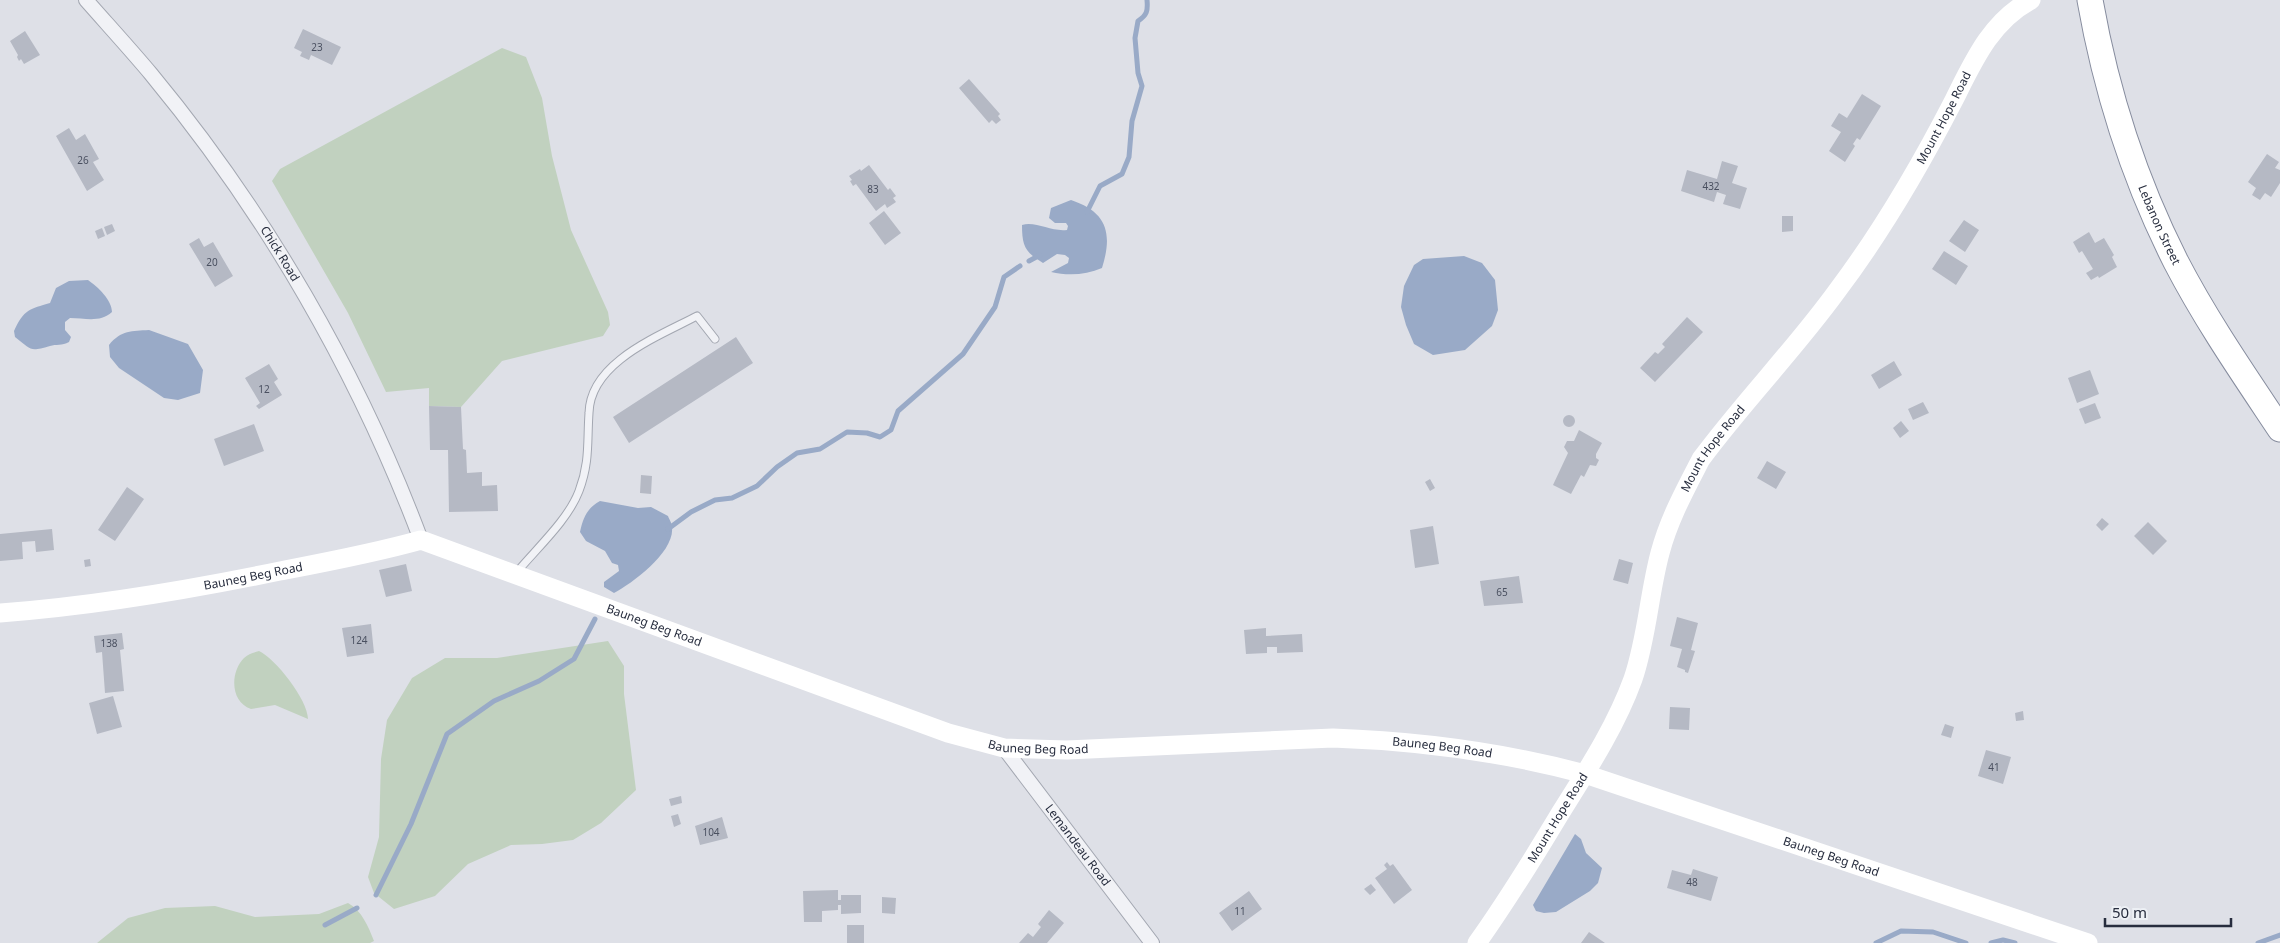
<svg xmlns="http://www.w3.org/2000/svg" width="2280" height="943" viewBox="0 0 2280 943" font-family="'Noto Sans',sans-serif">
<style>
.green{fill:#c1d1bf}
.water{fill:#99aac7}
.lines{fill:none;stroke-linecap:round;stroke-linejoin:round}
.stream{stroke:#99aac7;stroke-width:5}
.building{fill:#b5b9c4}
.lane-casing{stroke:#a3a7b1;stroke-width:9}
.street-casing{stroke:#a3a7b1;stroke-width:16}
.highway-casing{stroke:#868c9e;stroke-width:27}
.lane{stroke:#f1f2f6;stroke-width:7}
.street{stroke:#f1f2f6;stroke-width:14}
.secondary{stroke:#fff;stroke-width:19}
.highway{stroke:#fff;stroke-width:25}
.labels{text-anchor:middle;stroke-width:4;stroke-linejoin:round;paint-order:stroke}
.number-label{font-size:10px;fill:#4a5060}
.street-label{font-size:12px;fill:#272d3e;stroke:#edf0f5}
</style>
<rect width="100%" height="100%" fill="#dee0e7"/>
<path class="green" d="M502 48 526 57 542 98 552 156 571 230 608 312 610 325 603 336 502 361 461 407 429 406V388L386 392 348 313 272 181 280 169Z
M608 641 624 666V694L636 790 601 823 573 840 542 844 511 845 468 864 435 896 394 909 374 893 368 877 379 837 381 759 387 720 412 678 445 658H497Z
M259 651C275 658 308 700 308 719L275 705 251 709C230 702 230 672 244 658 248 654 253 653 259 651Z
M348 903C362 911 368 926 374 941L370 943H97L128 918 165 908 215 906 255 917 319 914Z"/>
<path class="water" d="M1071 200C1107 212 1113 233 1102 268 1086 275 1068 276 1051 272L1068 263 1069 258 1065 255 1057 254 1043 263C1025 252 1022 246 1022 225 1036 221 1051 232 1067 230L1068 226 1066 223H1055L1049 218 1051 208Z
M1464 256 1482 263 1495 280 1498 310 1492 326 1465 350 1433 355 1414 344 1406 325 1401 307 1404 286 1414 265 1423 259Z
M88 280C98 287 112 300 112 312 100 323 85 318 70 318L65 322V330L71 337 69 342C62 346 56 344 50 346 29 352 32 350 15 337L14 331C24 309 30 309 50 303L56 288 69 281Z
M149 330 188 344 203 370 200 393 178 400 164 398 119 368 110 357 109 345C121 330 132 331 149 330Z
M600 501 638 508 651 507 668 516C669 519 672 523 672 527 675 552 633 583 614 593L604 587V582L619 571 618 565 612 563 605 551 586 541 580 532C583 518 587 508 600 501Z
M1575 834 1581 839 1586 853 1602 868 1598 883 1590 891 1556 912 1544 913 1536 911 1533 905Z"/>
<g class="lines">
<path class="stream" d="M1087 212 1100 186 1122 174 1129 157 1132 121 1142 86 1138 73 1135 38 1138 21C1147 15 1148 11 1147 0
M1029 261 1040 255
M668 529 691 512 715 500 732 498 757 486 777 467 797 453 820 449 847 432 867 433 880 437 891 430 898 411 963 354 995 307 1004 277 1020 266
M376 895 411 824 447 734 494 701 539 681 574 659 595 619
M325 925 357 908
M1876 943 1901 931 1933 932 1966 943
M1991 943 2003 940 2015 943
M2258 943 2280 935"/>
</g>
<path class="building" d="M303 29 341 47 332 65 311 55 309 60 300 56 302 52 294 48Z
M25 31 40 55 24 64 21 59 19 61 17 57 18 55 10 41Z
M969 79 1000 114 998 116 1001 120 996 124 992 120 989 123 959 88Z
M1862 94 1881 106 1860 140 1857 138 1853 144 1855 146 1845 162 1829 151 1841 132 1831 126 1839 113 1847 118Z
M69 128 76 140 85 134 99 159 93 162 104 180 87 191 56 136Z
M2267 154 2279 162 2275 168 2280 170V183L2271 197 2265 193 2260 200 2252 195 2256 188 2248 182Z
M1722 161 1738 166 1732 183 1747 188 1740 209 1723 204 1726 195 1717 192 1714 202 1681 191 1687 170 1717 179Z
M869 165 888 190 890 188 896 196 893 198 896 202 887 208 885 204 876 211 856 184 853 186 850 181 852 180 849 176 860 169 861 171Z
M884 211 901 233 885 245 869 223Z
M1782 216H1793V231L1782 232Z
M1964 220 1979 230 1965 252 1949 241Z
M112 224 115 231 107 235 104 227Z
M102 228 105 236 98 239 95 231Z
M2089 232 2095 243 2104 238 2114 255 2112 257 2117 267 2099 278 2098 276 2091 280 2086 273 2093 269 2082 251 2079 253 2073 242Z
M199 238 204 247 213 242 233 276 215 287 189 244Z
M1944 251 1968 266 1956 285 1932 269Z
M1687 317 1703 332 1655 382 1640 368 1655 352 1658 354 1665 347 1662 344Z
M736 337 753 363 629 443 613 417Z
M1894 361 1902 375 1879 389 1871 375Z
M269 364 278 379 274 382 282 395 259 409 256 406 260 403 245 378Z
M2090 370 2099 394 2077 403 2068 378Z
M1923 402 1929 413 1913 420 1908 409Z
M2095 403 2101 418 2085 424 2079 409Z
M429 406 461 407 463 449 466 450 467 473 482 472V486L497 485 498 511 449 512 448 450H430Z
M1563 421a6 6 0 1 1 12 0a6 6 0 1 1-12 0Z
M1901 421 1909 431 1900 438 1893 428Z
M254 424 264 451 224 466 214 439Z
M1579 430 1602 443 1596 454V458L1599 460 1596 466 1590 465 1584 477 1581 475 1571 494 1553 485 1568 453 1564 447 1567 441H1574Z
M1767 461 1786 472 1776 489 1757 478Z
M641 475 652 476 651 494 640 493Z
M1430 479 1435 488 1430 491 1425 482Z
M127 487 144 499 115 541 98 530Z
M2102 518 2109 524 2102 531 2096 525Z
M2148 522 2167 541 2153 555 2134 536Z
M1433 526 1439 564 1415 568 1410 530Z
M52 529 54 550 36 552 35 541 22 542 23 559 0 561V534Z
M90 559 91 566 85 567 84 560Z
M1619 559 1633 563 1628 584 1613 580Z
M406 564 412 591 386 597 379 570Z
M1519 576 1523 603 1484 606 1480 581Z
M1677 617 1698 623 1691 650 1695 651 1688 673 1685 672V670L1677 667 1682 649 1670 646Z
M371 624 374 653 347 657 342 628Z
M1266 628V636L1302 634 1303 652 1277 653V647H1267V653L1246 654 1244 630Z
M122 633 124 649 120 650 124 691 105 693 102 652 96 653 94 636Z
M113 696 122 727 97 734 89 703Z
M1670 707 1690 708 1689 730 1669 729Z
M2023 711 2024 720 2016 721 2015 713Z
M1945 724 1954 727 1951 738 1941 735Z
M1986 750 2011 757 2003 784 1978 776Z
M681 796 682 803 671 806 669 799Z
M678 814 681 824 674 827 671 816Z
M722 817 728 838 700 845 695 826Z
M1387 862 1390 866 1393 864 1412 890 1394 904 1375 878 1387 869 1384 865Z
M1693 869 1718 877 1711 901 1667 888 1672 870 1691 875Z
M1371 884 1376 890 1370 895 1364 889Z
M838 890V900H841V895H861V913L841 914V905H838V910L822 911V922H804L803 891Z
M1249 891 1262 909 1232 931 1219 913Z
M882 897 896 898 895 914 882 913Z
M1049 910 1064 923 1047 943H1019L1028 933 1033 937 1041 927 1038 924Z
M847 925H864V943H847Z
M1589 932 1605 943H1581Z"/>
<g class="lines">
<defs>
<path id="lane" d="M517 572C537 548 568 520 579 491 590 462 587 442 589 413 590 362 659 336 697 316L715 339"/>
<g id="street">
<path id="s1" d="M86 0C108 25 130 49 151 74 266 213 358 372 421 540"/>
<path id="s2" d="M1004 748 1152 943"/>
</g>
<g id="highway">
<path id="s5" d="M2090 0C2106 91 2134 179 2176 262 2206 320 2244 375 2280 429"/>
</g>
</defs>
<use href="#lane" class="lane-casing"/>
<use href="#street" class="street-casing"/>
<use href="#highway" class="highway-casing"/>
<use href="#lane" class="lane"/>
<use href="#street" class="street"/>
<g class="secondary">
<path id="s3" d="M0 613C95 606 188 590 280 571 327 562 375 553 421 540L948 733 1004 748 1067 750 1333 738C1418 741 1503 752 1585 774L2088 943"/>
<path id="s4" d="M1477 943C1507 901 1534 857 1561 812 1588 769 1616 726 1633 679 1647 638 1649 594 1660 553 1669 519 1685 490 1701 459 1744 401 1795 349 1837 291 1883 230 1919 168 1954 100 1973 62 1991 21 2031 0"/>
</g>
<use href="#highway" class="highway"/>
</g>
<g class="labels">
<g class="number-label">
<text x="317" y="51">23</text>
<text x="83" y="164">26</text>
<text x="1711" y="190">432</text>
<text x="873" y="193">83</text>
<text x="212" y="266">20</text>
<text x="264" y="393">12</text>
<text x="1502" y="596">65</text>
<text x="359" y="644">124</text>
<text x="109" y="647">138</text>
<text x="1994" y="771">41</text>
<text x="711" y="836">104</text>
<text x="1692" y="886">48</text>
<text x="1240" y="915">11</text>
</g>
<g class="street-label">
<text dy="4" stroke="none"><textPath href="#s4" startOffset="959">Mount Hope Road</textPath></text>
<text dy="4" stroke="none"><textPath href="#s5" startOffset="236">Lebanon Street</textPath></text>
<text dy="4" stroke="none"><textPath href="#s1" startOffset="320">Chick Road</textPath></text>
<text dy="4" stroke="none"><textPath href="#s4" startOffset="554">Mount Hope Road</textPath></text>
<text dy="4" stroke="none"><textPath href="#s3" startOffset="256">Bauneg Beg Road</textPath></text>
<text dy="4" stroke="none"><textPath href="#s3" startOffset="676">Bauneg Beg Road</textPath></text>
<text dy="4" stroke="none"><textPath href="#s3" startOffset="1081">Bauneg Beg Road</textPath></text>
<text dy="4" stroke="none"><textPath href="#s3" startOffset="1486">Bauneg Beg Road</textPath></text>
<text dy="4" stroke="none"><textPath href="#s4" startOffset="149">Mount Hope Road</textPath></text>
<text dy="4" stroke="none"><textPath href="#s2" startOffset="122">Lemandeau Road</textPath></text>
<text dy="4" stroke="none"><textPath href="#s3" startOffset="1891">Bauneg Beg Road</textPath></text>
</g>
</g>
<path d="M2105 918v8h126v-8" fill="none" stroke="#272d3e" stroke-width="2.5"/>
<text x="2112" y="918" font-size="15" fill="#272d3e" stroke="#edf0f5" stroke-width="4" paint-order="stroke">50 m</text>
</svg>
